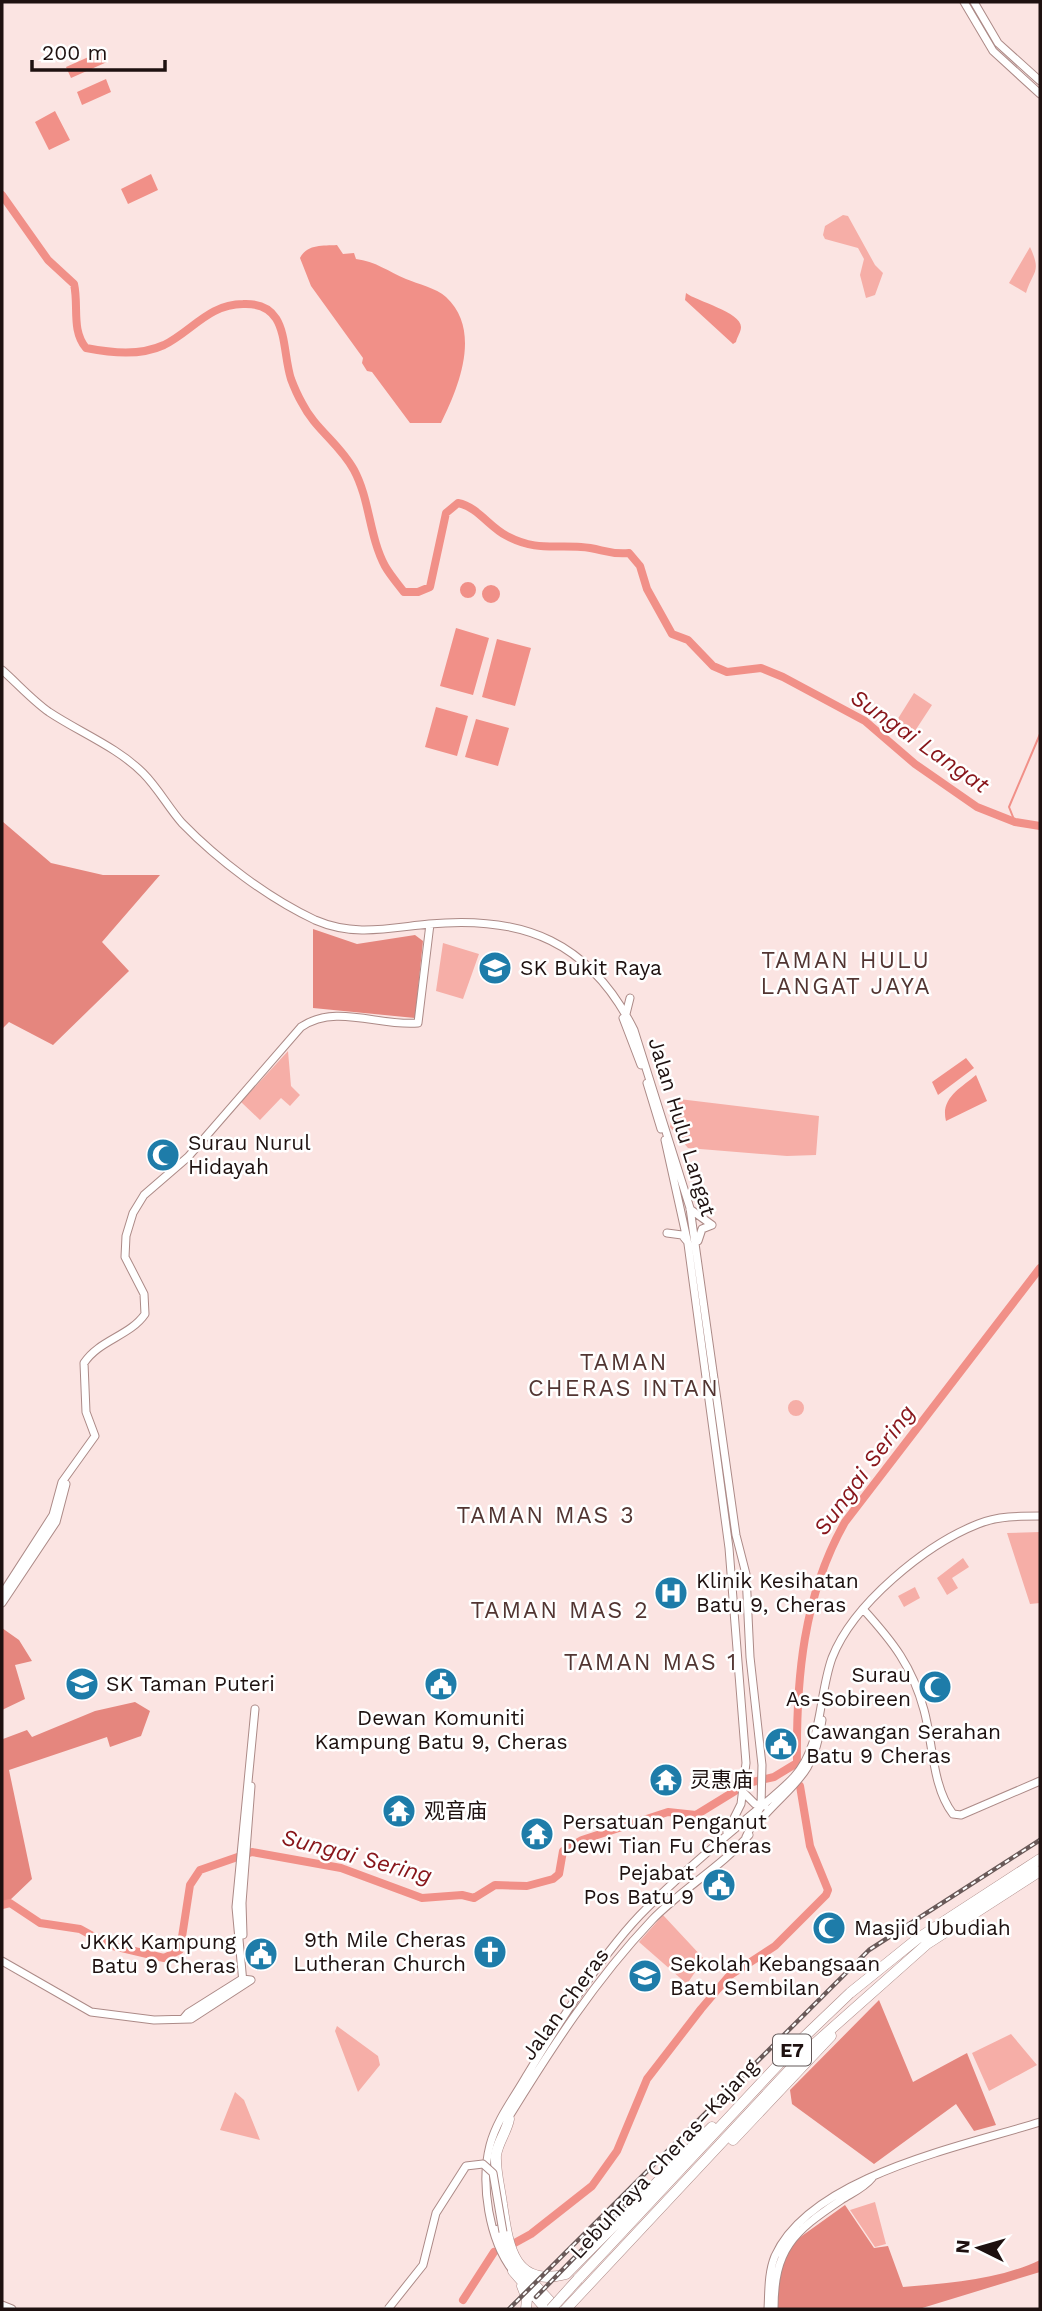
<svg xmlns="http://www.w3.org/2000/svg" width="1042" height="2311" viewBox="0 0 1042 2311" font-family="'Work Sans','Noto Sans SC',sans-serif">
<style>
.green{fill:#f6aea7}
.forest{fill:#e5867e}
.water{fill:#f19088}
.lines{fill:none;stroke-linecap:round;stroke-linejoin:round}
.stream{stroke:#f19088;stroke-width:2}
.river{stroke:#f19088;stroke-width:8}
.secondary-casing{stroke:#ac8a87;stroke-width:9}
.highway-casing{stroke:#ac8a87;stroke-width:11}
.secondary{stroke:#fff;stroke-width:7}
.highway{stroke:#fff;stroke-width:10}
.rail-casing{stroke:#695958;stroke-width:4.5}
.rail{stroke:#fff;stroke-width:2;stroke-dasharray:5;stroke-linecap:butt}
.secondary-bridge-casing{stroke:#ac8a87;stroke-width:9;stroke-linecap:butt}
.highway-bridge-casing{stroke:#ac8a87;stroke-width:11;stroke-linecap:butt}
.secondary-bridge{stroke:#fff;stroke-width:7}
.highway-bridge{stroke:#fff;stroke-width:10}
.labels{text-anchor:middle;stroke-width:5;stroke-linejoin:round;paint-order:stroke}
.shield{fill:#fff;stroke:#625858;stroke-width:2}
.shield-label{font-size:19px;font-weight:bold;fill:#1e1110}
.poi-label{font-size:21px;fill:#1e1110;stroke:#fff;text-anchor:start}
.street-label{font-size:21px;fill:#1e1110;stroke:#fff}
.water-label{font-size:23px;font-style:italic;fill:#88151a;stroke:#fff}
.neighbourhood-label{font-size:23px;letter-spacing:2px;fill:#523532;stroke:#fff}
</style>
<rect width="100%" height="100%" fill="#fbe4e2"/>
<path class="green" d="M843 215 848 216 875 265 883 273 875 295 866 298 860 275 864 259 858 248 825 239 823 235 825 226Z
M1030 247C1042 273 1033 270 1026 293L1009 283Z
M914 693 932 705 911 737 894 725Z
M443 943 479 954 463 999 436 991Z
M288 1051 291 1086 300 1095 290 1106 281 1098 260 1120 241 1102Z
M679 1099 819 1116 816 1155 787 1156 688 1148 670 1127 674 1107Z
M788 1408a8 8 0 1 1 16 0a8 8 0 1 1-16 0Z
M1040 1532V1603L1030 1604 1007 1533Z
M963 1558 969 1567 952 1578 958 1588 947 1595 937 1578Z
M915 1587 920 1598 904 1607 898 1596Z
M663 1915 704 1959 687 1984 639 1942Z
M337 2026 378 2056 380 2065 358 2092 335 2031Z
M1011 2034 1037 2065 989 2091 972 2053Z
M235 2092 244 2100 260 2140 220 2130Z
M875 2202 886 2244 875 2247 850 2210Z"/>
<path class="forest" d="M2 821 51 863 103 875H160L102 942 129 971 53 1045 9 1022 2 1029Z
M313 929 357 944 415 935 423 941 415 1018 313 1008Z
M2 1628 19 1640 32 1661 15 1665 25 1699 2 1710Z
M135 1702 150 1711 141 1736 110 1747 107 1737 9 1770 32 1879 9 1901 2 1902V1734L3 1739 27 1730 32 1737 95 1711Z
M879 2000 913 2082 967 2053 996 2125 974 2131 956 2104 874 2164 792 2104 790 2090Z
M845 2205 874 2248 888 2246 903 2287C949 2283 998 2280 1040 2260V2272L919 2309H777L780 2263 792 2243Z"/>
<path class="water" d="M102 51 107 62 71 78 66 67Z
M106 79 111 92 82 105 77 92Z
M55 111 70 140 49 150 35 122Z
M151 174 158 190 128 204 121 189Z
M337 245 343 254 354 253 356 259C375 261 389 272 406 279 418 284 436 288 446 297 482 330 459 387 441 423H410L372 372 367 371 362 363 363 358 311 286 300 258C307 244 322 246 337 245Z
M686 293C696 301 741 312 741 327 741 332 737 337 736 342L733 344 685 300Z
M460 590a8 8 0 1 1 16 0a8 8 0 1 1-16 0Z
M482 594a9 9 0 1 1 18 0a9 9 0 1 1-18 0Z
M456 628 489 638 473 695 440 686Z
M497 639 531 648 515 706 482 697Z
M436 707 468 716 457 756 425 747Z
M476 719 509 728 498 766 465 757Z
M966 1058 974 1068 938 1095 932 1082Z
M976 1075 987 1101 946 1121C940 1098 961 1088 976 1075Z"/>
<g class="lines">
<path class="stream" d="M1015 822 1009 807 1040 734"/>
<path class="river" d="M2 195 48 260 74 284C79 306 71 330 86 348 112 353 140 356 164 345 192 331 209 304 243 304 290 302 281 348 291 379 294 387 298 396 302 403 315 429 340 444 354 470 370 500 369 536 385 566 390 575 398 584 404 592H418L430 587 446 513 458 503C478 507 489 527 507 536 536 551 552 545 581 547 601 548 607 555 629 553L640 566 647 589 672 634 688 640 713 666 727 672 761 668 783 677 865 721 915 764 977 807 1015 822 1040 826
M2 1905 10 1903 40 1923 80 1929 109 1945 164 1958 180 1950 190 1885 200 1870 252 1852 341 1868 422 1898 462 1895 474 1898 495 1885 527 1886 553 1879 559 1874 563 1851 582 1840 668 1812 696 1815 748 1783 774 1777 797 1763C796 1679 803 1596 845 1522L1040 1268
M511 2245 531 2234 592 2186 617 2151 647 2079 701 2009 729 1976 775 1946 826 1895 828 1890 810 1846 800 1786
M463 2300 494 2252"/>
<defs>
<path id="secondary" d="M964 2 993 51 1040 94
M974 2 998 43 1040 81
M2 670C17 683 32 700 49 712 79 732 117 747 143 773 158 788 168 807 182 823 218 860 268 898 315 920 354 937 389 928 429 924 524 915 590 942 634 1030L690 1208 736 1535 746 1574 750 1657 762 1765 761 1806 746 1837
M626 1014 630 998
M623 1018 641 1065
M647 1083 661 1129
M665 1140 688 1244 729 1548 746 1763 741 1804 727 1832
M690 1209 712 1225
M667 1233 682 1235 686 1240
M698 1241 702 1229 712 1225
M2 1594 53 1515 62 1482 95 1436 86 1412 84 1363C99 1340 130 1336 145 1314L144 1294 125 1257 126 1236 133 1213 144 1195 188 1157 301 1027C336 1003 380 1027 418 1023L430 924
M2 1603 56 1522 66 1484
M863 1609C893 1642 912 1666 924 1710 933 1742 932 1787 953 1814L961 1815 1040 1781
M744 1793 755 1804 765 1806
M756 1825C790 1784 814 1779 822 1720
M243 1935 242 1903 251 1786
M2 1961 91 2012 154 2020 191 2019 251 1980 242 1979 188 2013 183 2019
M243 1983 236 1907 255 1709
M507 2120C550 2050 595 1980 652 1920 682 1889 721 1867 749 1835
M498 2229 503 2247 516 2264
M513 2271C489 2240 480 2184 490 2145 497 2119 514 2098 527 2075 558 2024 605 1949 647 1908 676 1879 707 1852 738 1826 756 1810 777 1795 794 1777 823 1745 818 1697 832 1658 853 1604 925 1545 978 1524 997 1516 1020 1516 1040 1516
M2 2305 12 2309
M768 2309C769 2292 768 2273 775 2256 811 2176 964 2146 1040 2122
M774 2309C774 2249 793 2232 841 2200 852 2193 864 2188 872 2178"/>
<path id="highway" d="M509 2119C507 2131 498 2142 496 2155 495 2170 500 2188 502 2204 508 2243 512 2289 566 2274L712 2127
M733 2140 831 2036
M513 2271 546 2309
M523 2272 557 2309
M578 2279 805 2036 850 1993 917 1939 1040 1859
M522 2286 527 2299 526 2309
M566 2309 811 2047 927 1944 1040 1871"/>
</defs>
<use href="#secondary" class="secondary-casing"/>
<use href="#highway" class="highway-casing"/>
<use href="#secondary" class="secondary"/>
<use href="#highway" class="highway"/>
<defs>
<path id="rail" d="M536 2297 646 2184
M509 2309 869 1950 1040 1840"/>
</defs>
<use href="#rail" class="rail-casing"/>
<use href="#rail" class="rail"/>
<defs>
<path id="secondary-bridge" d="M388 2309 423 2265 436 2213 466 2166 483 2164 493 2173 503 2232"/>
<path id="highway-bridge" d="M551 2309 578 2279"/>
</defs>
<use href="#secondary-bridge" class="secondary-bridge-casing"/>
<use href="#highway-bridge" class="highway-bridge-casing"/>
<use href="#secondary-bridge" class="secondary-bridge"/>
<use href="#highway-bridge" class="highway-bridge"/>
</g>
<defs>
<symbol id="school-disc" viewBox="-11 -11 22 22"><circle r="9.5" fill="#1e7ca9" stroke="#fff"/><path d="M0-5L7-2L0 1L-7-2ZM-4 1L0 2.5L4 1V4Q0 6-4 4Z" fill="#fff"/></symbol>
<symbol id="mosque-disc" viewBox="-11 -11 22 22"><circle r="9.5" fill="#1e7ca9" stroke="#fff"/><path d="M3.5-4.9A6 6 0 1 0 3.5 4.9A5 5 0 1 1 3.5-4.9Z" fill="#fff"/></symbol>
<symbol id="hospital-disc" viewBox="-11 -11 22 22"><circle r="9.5" fill="#1e7ca9" stroke="#fff"/><path d="M-5-5h3v3.5h4V-5h3V5h-3V1.5h-4V5h-3Z" fill="#fff"/></symbol>
<symbol id="civic-disc" viewBox="-11 -11 22 22"><circle r="9.5" fill="#1e7ca9" stroke="#fff"/><path d="M-.6-6.5H3V-4.5H.6V-3L4-1V1h2V6H-6V1h2V-1L-.6-3ZM-1.2 2.5V6h2.4V2.5Z" fill="#fff"/></symbol>
<symbol id="temple-disc" viewBox="-11 -11 22 22"><circle r="9.5" fill="#1e7ca9" stroke="#fff"/><path d="M0-6L5-2H3V0L6.5 2.5H4V6H1.5V3h-3V6H-4V2.5H-6.5L-3 0V-2H-5Z" fill="#fff"/></symbol>
<symbol id="church-disc" viewBox="-11 -11 22 22"><circle r="9.5" fill="#1e7ca9" stroke="#fff"/><path d="M-1.2-6h2.4v3.5h3.3v2.4h-3.3V6h-2.4V-.1h-3.3v-2.4h3.3Z" fill="#fff"/></symbol>
</defs>
<g fill-rule="evenodd">
<use href="#school-disc" x="476" y="949" width="38" height="38"/>
<use href="#mosque-disc" x="144" y="1136" width="38" height="38"/>
<use href="#hospital-disc" x="652" y="1574" width="38" height="38"/>
<use href="#school-disc" x="63" y="1665" width="38" height="38"/>
<use href="#civic-disc" x="422" y="1665" width="38" height="38"/>
<use href="#mosque-disc" x="916" y="1668" width="38" height="38"/>
<use href="#civic-disc" x="762" y="1725" width="38" height="38"/>
<use href="#temple-disc" x="647" y="1761" width="38" height="38"/>
<use href="#temple-disc" x="380" y="1792" width="38" height="38"/>
<use href="#temple-disc" x="518" y="1815" width="38" height="38"/>
<use href="#civic-disc" x="700" y="1866" width="38" height="38"/>
<use href="#mosque-disc" x="810" y="1909" width="38" height="38"/>
<use href="#church-disc" x="471" y="1933" width="38" height="38"/>
<use href="#civic-disc" x="242" y="1935" width="38" height="38"/>
<use href="#school-disc" x="626" y="1957" width="38" height="38"/>
</g>
<g class="labels">
<rect class="shield" x="773" y="2034.5" width="38" height="31" rx="5"/>
<g class="shield-label">
<text x="792" y="2057">E7</text>
</g>
<g class="poi-label">
<text x="520" y="975">SK Bukit Raya</text>
<text x="188" y="1150">Surau Nurul<tspan x="188" dy="24">Hidayah</tspan></text>
<text x="696" y="1588">Klinik Kesihatan<tspan x="696" dy="24">Batu 9, Cheras</tspan></text>
<text x="911" y="1682" text-anchor="end">Surau<tspan x="911" dy="24">As-Sobireen</tspan></text>
<text x="106" y="1691">SK Taman Puteri</text>
<text x="441" y="1725" text-anchor="middle">Dewan Komuniti<tspan x="441" dy="24">Kampung Batu 9, Cheras</tspan></text>
<text x="806" y="1739">Cawangan Serahan<tspan x="806" dy="24">Batu 9 Cheras</tspan></text>
<text x="690" y="1787">灵惠庙</text>
<text x="424" y="1818">观音庙</text>
<text x="562" y="1829">Persatuan Penganut<tspan x="562" dy="24">Dewi Tian Fu Cheras</tspan></text>
<text x="694" y="1880" text-anchor="end">Pejabat<tspan x="694" dy="24">Pos Batu 9</tspan></text>
<text x="854" y="1935">Masjid Ubudiah</text>
<text x="466" y="1947" text-anchor="end">9th Mile Cheras<tspan x="466" dy="24">Lutheran Church</tspan></text>
<text x="236" y="1949" text-anchor="end">JKKK Kampung<tspan x="236" dy="24">Batu 9 Cheras</tspan></text>
<text x="670" y="1971">Sekolah Kebangsaan<tspan x="670" dy="24">Batu Sembilan</tspan></text>
</g>
<g class="street-label">
<text transform="translate(682 1127) rotate(73)" y="7">Jalan Hulu Langat</text>
<text transform="translate(565 2004) rotate(-54)" y="7">Jalan Cheras</text>
<text transform="translate(664 2159) rotate(-47)" y="7">Lebuhraya Cheras–Kajang</text>
</g>
<g class="water-label">
<text transform="translate(920 741) rotate(35)" y="8">Sungai Langat</text>
<text transform="translate(864 1470) rotate(-54)" y="8">Sungai Sering</text>
<text transform="translate(357 1856) rotate(15)" y="8">Sungai Sering</text>
</g>
<g class="neighbourhood-label">
<text x="846" y="968">TAMAN HULU<tspan x="846" dy="26">LANGAT JAYA</tspan></text>
<text x="624" y="1370">TAMAN<tspan x="624" dy="26">CHERAS INTAN</tspan></text>
<text x="546" y="1523">TAMAN MAS 3</text>
<text x="560" y="1618">TAMAN MAS 2</text>
<text x="651" y="1670">TAMAN MAS 1</text>
</g>
</g>
<rect width="1042" height="2311" fill="none" stroke="#1e1110" stroke-width="7"/>
<g transform="translate(979 2248) rotate(275)" stroke="#ffffff" stroke-width="5" paint-order="stroke">
<path d="M0-5L12 26L0 18L-12 26Z" fill="#1e1110"/>
<text y="-10" font-size="19" font-weight="bold" text-anchor="middle" fill="#1e1110">N</text>
</g>
<path d="M32 60v10h133v-10" fill="none" stroke="#1e1110" stroke-width="3.5"/>
<text x="42" y="60" font-size="21" fill="#1e1110" stroke="#ffffff" stroke-width="5" paint-order="stroke">200 m</text>
</svg>
